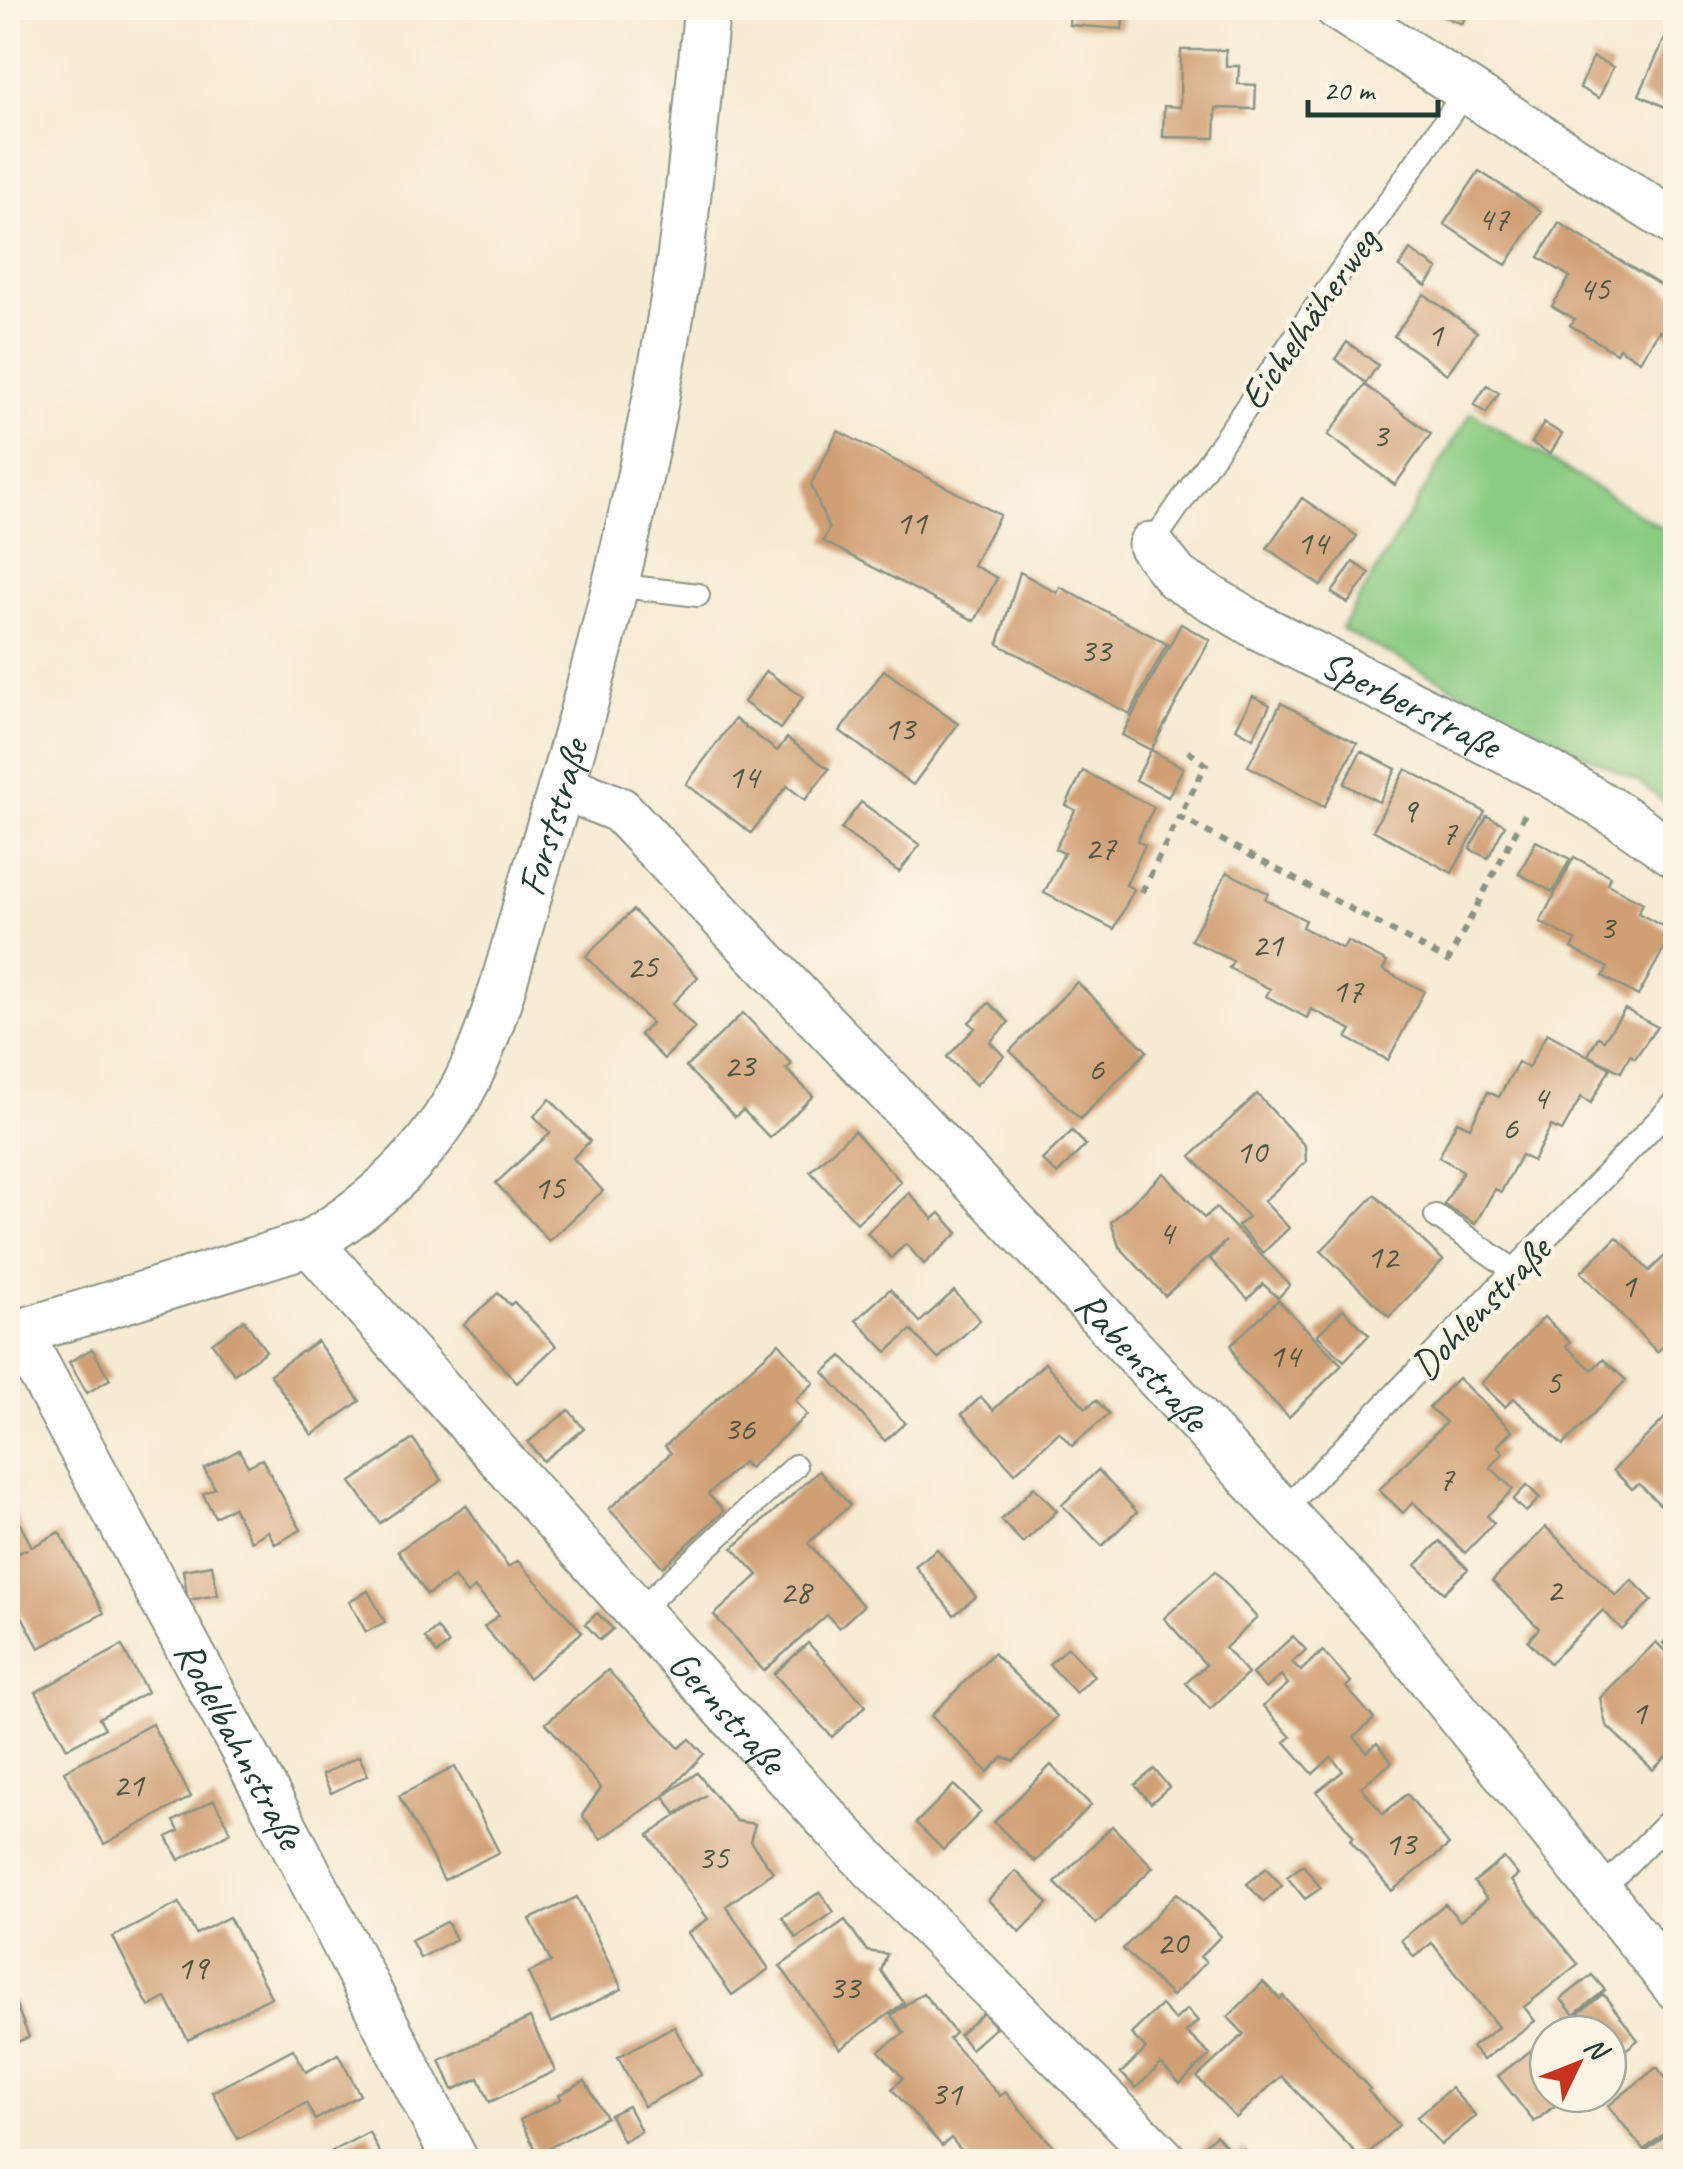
<svg xmlns="http://www.w3.org/2000/svg" width="1683" height="2169" viewBox="0 0 1683 2169" font-family="Caveat,sans-serif">
<style>
.green{fill:#8bcc83;stroke:#55845c;stroke-width:2.5}
.building{fill:#d09f73}
.lines{fill:none;stroke-linecap:round;stroke-linejoin:round}
.lane-casing{stroke:#8a9484;stroke-width:26}
.street-casing{stroke:#8a9484;stroke-width:49}
.path{stroke:#8a9484;stroke-width:6;stroke-dasharray:8 8;stroke-linecap:butt}
.lane{stroke:#fff;stroke-width:22}
.street{stroke:#fff;stroke-width:45}
.labels{text-anchor:middle;stroke-width:9;stroke-linejoin:round;paint-order:stroke}
.number-label{font-size:35px;fill:#4b5644}
.street-label{font-size:40px;fill:#1f3d34;stroke:#fcf5e5}
</style>
<rect width="100%" height="100%" fill="#fcf5e5"/>
<filter id="ink" filterUnits="userSpaceOnUse"><feTurbulence type="fractalNoise" baseFrequency=".01" numOctaves="2"/><feDisplacementMap in="SourceGraphic" scale="20" xChannelSelector="R" yChannelSelector="G"/><feConvolveMatrix kernelMatrix="1 2 1 2 8 2 1 2 1" color-interpolation-filters="sRGB"/></filter>
<filter id="wash" filterUnits="userSpaceOnUse"><feTurbulence type="fractalNoise" baseFrequency=".0048" numOctaves="4" result="noise"/><feDisplacementMap in="SourceGraphic" scale="40" xChannelSelector="R" yChannelSelector="G"/><feGaussianBlur stdDeviation="2.25" result="paint"/><feColorMatrix in="noise" values="0 0 0 0 0 0 0 0 0 0 0 0 0 0 0 0 0 1.4 0 .05"/><feComposite in="paint" operator="in"/></filter>
<g filter="url(#wash)">
<rect width="100%" height="100%" fill="#f6ebd3"/>
<path class="green" d="M1471 412 1675 536V811L1642 784 1341 629Z"/>
<g id="blocks">
<path class="building" d="M1070 8H1124L1122 29 1069 25Z
M1422 8H1469L1462 24Z
M1671 25 1676 27V112L1639 95Z
M1181 50H1226V66H1239L1238 84 1256 85 1255 109 1216 108 1215 138 1163 137 1164 106 1180 107Z
M1593 57 1613 67 1599 98 1580 88Z
M1479 171 1541 211 1506 265 1444 224Z
M1559 223 1676 295V341L1659 331 1640 361 1619 348 1616 353 1570 325 1574 319 1552 306 1570 277 1539 257Z
M1410 250 1438 269 1426 286 1399 267Z
M1424 294 1477 332 1447 374 1394 336Z
M1347 342 1378 365 1366 383 1335 359Z
M1365 385 1431 434 1395 485 1328 435Z
M1487 385 1499 393 1486 413 1474 405Z
M1544 423 1562 434 1550 454 1532 443Z
M838 431 1000 515 973 565 997 578 975 621 823 541 829 529 811 484Z
M1302 498 1357 536 1321 586 1267 548Z
M1353 562 1370 573 1348 603 1332 593Z
M1020 572 1057 593 1060 587 1167 644 1130 714 998 644Z
M1181 624 1210 640 1151 750 1122 735Z
M884 670 958 724 913 785 840 731Z
M766 671 803 697 780 729 744 702Z
M1253 696 1270 705 1253 738 1236 728Z
M1281 703 1357 743 1324 807 1248 766Z
M735 719 777 751 787 738 829 769 805 800 787 786 751 833 686 784Z
M1151 750 1183 768 1168 797 1136 780Z
M1361 751 1396 769 1379 802 1344 784Z
M1406 769 1485 812 1452 873 1373 830Z
M1083 771 1154 807 1137 841 1145 845 1126 885 1134 889 1114 929 1044 893 1064 853 1055 849 1075 810 1066 805Z
M861 802 920 845 899 872 841 829Z
M1487 816 1505 825 1488 858 1470 849Z
M1536 841 1570 859 1553 892 1519 874Z
M1574 857 1610 876 1607 884 1643 903 1638 913 1673 932 1638 996 1603 976 1608 968 1572 948 1576 941 1540 922Z
M1227 872 1268 893 1265 899 1305 920 1302 927 1343 949 1347 941 1387 962 1383 970 1424 991 1388 1060 1347 1038 1352 1030 1311 1009 1307 1018 1266 996 1270 989 1229 968 1233 961 1191 940Z
M633 910 698 977 672 1004 695 1028 664 1059 640 1035 651 1023 586 956Z
M1077 982 1147 1051 1080 1119 1010 1051Z
M989 1003 1009 1022 990 1042 1004 1056 976 1085 947 1057 975 1028 969 1022Z
M1625 1009 1657 1027 1635 1058 1630 1055 1621 1072 1588 1055 1598 1037 1604 1040Z
M743 1013 792 1064 786 1069 813 1096 770 1138 743 1110 735 1117 686 1067Z
M1547 1033 1610 1068 1591 1103 1581 1097 1562 1131 1551 1126 1533 1161 1521 1155 1501 1192 1495 1189 1475 1224 1444 1205 1463 1171 1439 1157 1457 1121 1470 1127 1488 1092 1499 1097 1518 1062 1528 1068Z
M1257 1094 1305 1146 1306 1162 1264 1201 1289 1228 1263 1253 1238 1226 1248 1217 1191 1156Z
M550 1099 590 1141 573 1158 603 1191 549 1241 496 1183 550 1133 534 1116Z
M854 1131 901 1182 857 1223 810 1171Z
M1072 1131 1086 1145 1057 1174 1042 1160Z
M1164 1173 1204 1218 1216 1208 1290 1285 1278 1298 1263 1284 1248 1299 1210 1259 1226 1241 1165 1296 1119 1246 1111 1222Z
M909 1193 933 1219 940 1213 958 1233 924 1264 906 1244 891 1258 867 1233Z
M1375 1195 1443 1260 1389 1317 1321 1251Z
M1617 1237 1649 1271 1666 1255 1676 1264V1334L1657 1352 1581 1272Z
M890 1289 920 1322 954 1291 980 1320 938 1359 911 1330 887 1352 856 1320Z
M498 1293 510 1305 514 1302 556 1346 517 1383 464 1324Z
M1278 1300 1342 1365 1289 1417 1240 1368 1231 1345Z
M1343 1309 1369 1335 1344 1361 1317 1335Z
M1544 1317 1570 1342 1566 1346 1592 1370 1603 1359 1626 1380 1563 1445 1514 1398 1505 1407 1481 1384Z
M244 1320 266 1351 234 1374 212 1343Z
M317 1341 360 1401 312 1435 270 1374Z
M779 1343 814 1383 795 1400 807 1415 749 1468 743 1462 708 1494 724 1511 663 1567 609 1509 671 1453 665 1446Z
M92 1349 110 1379 87 1393 69 1362Z
M842 1356 905 1423 885 1441 824 1372Z
M1045 1363 1086 1408 1096 1400 1109 1414 1072 1446 1059 1432 1015 1473 962 1414 981 1397 993 1410Z
M1458 1378 1512 1431 1497 1446 1503 1453 1490 1467 1513 1489 1487 1516 1494 1523 1465 1553 1413 1502 1403 1513 1379 1490 1446 1422 1429 1407Z
M1676 1407V1520L1639 1484 1632 1489 1613 1470Z
M569 1410 584 1429 543 1461 528 1442Z
M413 1439 442 1480 380 1523 351 1482Z
M239 1450 248 1466 262 1459 301 1530 275 1544 268 1531 251 1541 233 1507 215 1517 203 1494 215 1488 204 1469Z
M1098 1470 1137 1512 1102 1546 1062 1505Z
M819 1471 850 1505 808 1543 863 1606 839 1628 827 1615 764 1671 714 1615 758 1575 733 1548Z
M1527 1485 1540 1498 1526 1512 1513 1500Z
M1034 1487 1057 1511 1023 1543 1001 1520Z
M8 1501 32 1547 59 1532 104 1613 39 1648 8 1590V1559L27 1549 8 1557Z
M466 1505 508 1567 518 1561 582 1632 529 1678 484 1627 499 1615 475 1588 467 1594 454 1577 427 1595 398 1551Z
M1546 1527 1616 1596 1632 1580 1652 1600 1622 1630 1603 1610 1550 1663 1528 1641 1539 1628 1492 1581Z
M1440 1541 1468 1569 1444 1593 1416 1565Z
M937 1549 976 1597 954 1615 915 1566Z
M212 1565 218 1595 188 1600 183 1570Z
M1215 1571 1257 1618 1225 1648 1248 1674 1210 1709 1186 1683 1206 1665 1164 1618Z
M368 1591 385 1622 366 1632 349 1601Z
M597 1613 613 1629 600 1640 585 1624Z
M437 1628 449 1644 437 1654 425 1638Z
M1676 1631V1656L1663 1643Z
M1293 1636 1306 1650 1292 1662 1301 1671 1323 1651 1351 1682 1346 1687 1374 1719 1354 1737 1367 1752 1377 1743 1392 1762 1361 1787 1383 1814 1407 1794 1449 1845 1392 1891 1350 1840 1354 1837 1317 1792 1343 1771 1331 1757 1313 1774 1285 1742 1291 1737 1263 1706 1288 1684 1281 1675 1266 1689 1252 1674Z
M1656 1642 1676 1662V1747L1653 1770 1606 1725 1600 1698Z
M808 1643 866 1706 832 1737 774 1674Z
M122 1646 147 1692 99 1718 105 1728 67 1748 36 1692Z
M1068 1647 1094 1676 1076 1693 1049 1664Z
M993 1653 1057 1716 1014 1761 1003 1757 988 1772 931 1716Z
M608 1670 679 1748 690 1739 704 1754 664 1796 601 1839 582 1815 601 1788 546 1723Z
M152 1724 191 1797 104 1844 64 1771Z
M359 1756 368 1775 331 1793 322 1775Z
M1051 1765 1091 1805 1035 1862 994 1822Z
M455 1767 499 1852 444 1880 399 1796Z
M1154 1769 1169 1787 1151 1803 1135 1785Z
M697 1773 736 1821 755 1824 750 1841 773 1872 726 1906 769 1969 732 1995 688 1933 708 1919 649 1835 706 1795 676 1814 664 1796Z
M954 1785 981 1812 943 1850 916 1823Z
M214 1800 231 1832 179 1860 167 1837 179 1831 174 1821Z
M1112 1826 1153 1867 1096 1924 1055 1883Z
M1504 1858 1518 1875 1511 1881 1578 1964 1524 2007 1535 2021 1483 2060 1472 2047 1498 2027 1432 1943 1414 1957 1401 1940 1445 1904 1460 1921 1487 1899 1474 1882Z
M1303 1865 1321 1888 1305 1899 1287 1877Z
M1266 1868 1282 1886 1264 1902 1247 1884Z
M1016 1871 1048 1903 1020 1932 988 1900Z
M820 1892 834 1912 796 1938 782 1917Z
M1177 1893 1221 1936 1200 1957 1206 1962 1172 1996 1123 1949Z
M577 1897 622 1989 551 2023 528 1973 551 1962 530 1919Z
M179 1903 196 1934 229 1917 271 1997 188 2040 166 1998 149 2007 113 1937Z
M845 1920 867 1951 887 1954 881 1971 904 2003 840 2049 780 1966Z
M447 1922 456 1939 420 1958 411 1940Z
M1592 1975 1605 1990 1574 2015 1561 1999Z
M1263 1982 1280 1999 1283 1996 1370 2089 1368 2091 1399 2125 1362 2159 1281 2076 1236 2118 1197 2077 1244 2034 1228 2017Z
M923 1993 955 2033 949 2039 1000 2096 1005 2092 1067 2162H971L951 2138 942 2146 892 2089 903 2078 879 2051 904 2033 891 2015Z
M1603 1994 1638 2040 1608 2064V2034H1552Z
M14 2000 29 2037 8 2046V2003Z
M1161 2005 1175 2020 1187 2009 1198 2021 1186 2032 1210 2055 1180 2084 1161 2064 1136 2088 1121 2073 1146 2049 1131 2034Z
M983 2013 996 2027 971 2049 959 2035Z
M530 2018 555 2071 490 2102 479 2078 453 2090 440 2060Z
M674 2026 701 2075 644 2106 618 2057Z
M1548 2037V2094H1570L1534 2122 1498 2076Z
M293 2049 306 2072 338 2054 360 2095 315 2120 306 2103 238 2139 212 2092Z
M1657 2067 1676 2091 1669 2098 1676 2106V2124L1644 2150 1608 2106Z
M585 2081 606 2117 538 2154 520 2120 561 2099 559 2095Z
M1451 2088 1476 2116 1441 2145 1417 2117Z
M628 2106 641 2131 623 2141 610 2115Z
M1676 2127V2162H1643L1639 2156Z
M369 2132 384 2162H311Z
M1216 2135 1236 2156 1243 2149 1251 2157 1246 2162H1208L1198 2151Z"/>
</g>
</g>
<g filter="url(#ink)">
<use href="#blocks" fill-opacity="0" stroke="#8a9484" stroke-width="2.5"/>
<g class="lines">
<defs>
<path id="lane" d="M1151 545 1465 92
M614 585 698 595
M1436 1216 1515 1271
M1283 1511 1676 1102
M637 1612 795 1466
M1599 1892 1676 1814"/>
<g id="street">
<path d="M1338 8 1676 224"/>
<path id="s1" d="M1151 545 1177 578 1257 626 1547 772 1623 818 1676 855"/>
<path id="s2" d="M562 786 620 810 1053 1264 1391 1629 1676 1987"/>
<path id="s3" d="M310 1243C487 1443 663 1644 846 1839 950 1949 1059 2053 1165 2162"/>
<path id="s4" d="M19 1332 291 1839 456 2162"/>
<path id="s5" d="M8 1336 310 1243C377 1202 430 1153 466 1083 497 1022 517 934 537 867 597 676 645 477 677 278 691 189 697 97 707 8"/>
</g>
</defs>
<use href="#lane" class="lane-casing"/>
<use href="#street" class="street-casing"/>
<path class="path" d="M1188 751 1206 765 1179 817 1448 961 1526 812
M1142 892 1179 817"/>
<use href="#lane" class="lane"/>
<use href="#street" class="street"/>
</g>
</g>
<g class="labels">
<g class="number-label">
<text x="1493" y="230">47</text>
<text x="1594" y="300">45</text>
<text x="1435" y="346">1</text>
<text x="1380" y="447">3</text>
<text x="911" y="534">11</text>
<text x="1312" y="554">14</text>
<text x="1095" y="662">33</text>
<text x="899" y="740">13</text>
<text x="743" y="788">14</text>
<text x="1409" y="822">9</text>
<text x="1449" y="844">7</text>
<text x="1100" y="859">27</text>
<text x="1607" y="939">3</text>
<text x="1267" y="956">21</text>
<text x="642" y="978">25</text>
<text x="1347" y="1002">17</text>
<text x="739" y="1077">23</text>
<text x="1096" y="1080">6</text>
<text x="1540" y="1109">4</text>
<text x="1510" y="1139">6</text>
<text x="1251" y="1163">10</text>
<text x="549" y="1199">15</text>
<text x="1166" y="1244">4</text>
<text x="1382" y="1268">12</text>
<text x="1628" y="1297">1</text>
<text x="1284" y="1367">14</text>
<text x="1553" y="1394">5</text>
<text x="739" y="1440">36</text>
<text x="1446" y="1490">7</text>
<text x="1554" y="1601">2</text>
<text x="795" y="1603">28</text>
<text x="1639" y="1724">1</text>
<text x="128" y="1796">21</text>
<text x="1400" y="1855">13</text>
<text x="713" y="1869">35</text>
<text x="1172" y="1954">20</text>
<text x="192" y="1979">19</text>
<text x="844" y="1999">33</text>
<text x="946" y="2105">31</text>
</g>
<g class="street-label">
<text transform="translate(1308 318) rotate(-55)" y="14">Eichelhäherweg</text>
<text dy="14" stroke="none"><textPath href="#s1" startOffset="308">Sperberstraße</textPath></text>
<text dy="14" stroke="none"><textPath href="#s5" startOffset="822">Forststraße</textPath></text>
<text transform="translate(1480 1307) rotate(-46)" y="14">Dohlenstraße</text>
<text dy="14" stroke="none"><textPath href="#s2" startOffset="822">Rabenstraße</textPath></text>
<text dy="14" stroke="none"><textPath href="#s3" startOffset="628">Gernstraße</textPath></text>
<text dy="14" stroke="none"><textPath href="#s4" startOffset="468">Rodelbahnstraße</textPath></text>
</g>
</g>
<rect width="1683" height="2169" fill="none" stroke="#fcf5e5" stroke-width="40"/>
<g transform="translate(1578 2064) rotate(47)"><circle r="48" fill="#fcf5e5" stroke="#a4ab9e" stroke-width="2.5"/>
<path d="M0-8L18 38L0 25L-18 38Z" fill="#c8321e"/>
<text y="-15" font-size="28" font-weight="bold" text-anchor="middle" fill="#1f3d34">N</text>
</g>
<path d="M1308 100v15h130v-15" fill="none" stroke="#1f3d34" stroke-width="5"/>
<text x="1323" y="100" font-size="30" fill="#1f3d34" stroke="#fcf5e5" stroke-width="8" paint-order="stroke">20 m</text>
</svg>
